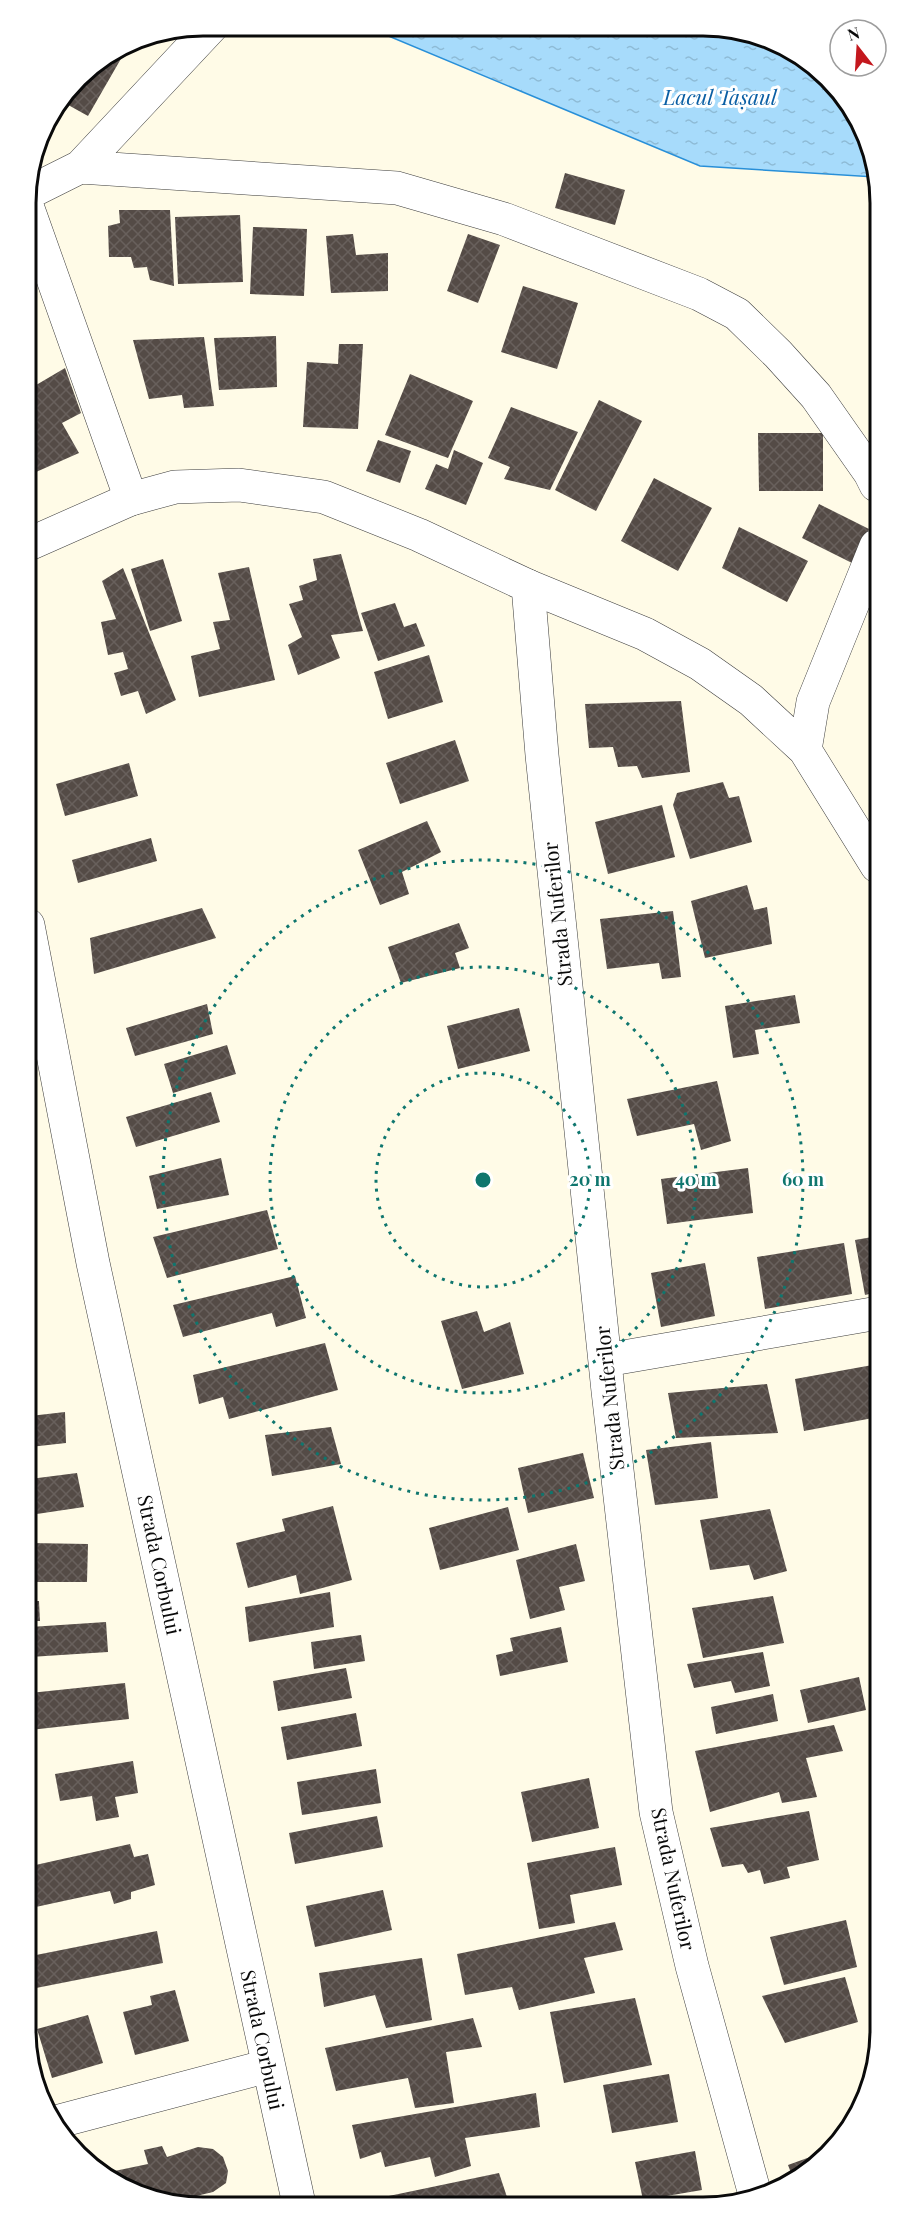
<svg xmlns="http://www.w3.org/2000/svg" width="906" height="2233" viewBox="0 0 906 2233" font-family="'Playfair Display',serif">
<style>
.water{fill:url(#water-ripples);stroke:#288fd8;stroke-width:1.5}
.building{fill:url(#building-cross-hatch)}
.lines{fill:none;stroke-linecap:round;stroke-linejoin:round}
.minor-casing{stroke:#3d3d3d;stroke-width:34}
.tertiary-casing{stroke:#3d3d3d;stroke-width:34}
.minor{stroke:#fff;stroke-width:33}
.tertiary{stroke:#fff;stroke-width:33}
.ring{fill:none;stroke:#0f766e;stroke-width:3;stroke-dasharray:3 6}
.labels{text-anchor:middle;stroke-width:6;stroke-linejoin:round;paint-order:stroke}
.street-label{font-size:20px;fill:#0a0a0a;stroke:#fff}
.water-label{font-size:21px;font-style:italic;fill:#0b5fa4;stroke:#fff}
.rim{fill:none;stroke:#0a0a0a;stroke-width:3}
.centre{fill:#0f766e;stroke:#fff;stroke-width:3}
.ring-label{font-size:18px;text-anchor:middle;font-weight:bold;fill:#0f766e;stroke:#fff;stroke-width:6;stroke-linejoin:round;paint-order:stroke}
</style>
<defs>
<pattern id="water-ripples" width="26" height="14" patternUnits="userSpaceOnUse" patternTransform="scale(1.5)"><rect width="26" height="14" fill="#a7dbfb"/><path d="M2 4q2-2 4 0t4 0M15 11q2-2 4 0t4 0" fill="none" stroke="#8ebbd6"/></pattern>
<pattern id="building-cross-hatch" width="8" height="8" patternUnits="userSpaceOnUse" patternTransform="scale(1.5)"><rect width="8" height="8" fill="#544b46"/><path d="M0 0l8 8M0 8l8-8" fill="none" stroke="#68605c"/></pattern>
</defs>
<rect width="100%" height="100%" fill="#fffbe7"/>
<path class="water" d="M367 27 737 29 782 44 828 77 875 157V177L700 166Z"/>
<path class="building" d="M121 48 126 50 88 116 61 101 86 70Z
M565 173 625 190 615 225 555 208Z
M119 210H170L174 286 150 280 147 267 134 268 131 257H109L108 226 120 223Z
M240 215 243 282 178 284 175 217Z
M253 227 307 229 304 296 250 294Z
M353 234 356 255 388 253V291L331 293 326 236Z
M468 234 500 245 478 303 447 291Z
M523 286 578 303 557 369 501 352Z
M276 336 277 387 219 390 214 338Z
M204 337 214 406 184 408 182 395 149 399 133 340Z
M339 344H363L358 429 303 427 307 362 338 364Z
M65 368 81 413 62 423 79 453 27 476 26 391Z
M410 374 473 401 448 458 385 435Z
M599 400 642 421 596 511 555 490Z
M511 407 578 432 550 490 504 479 510 467 488 458Z
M758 433H823V491H759Z
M378 440 411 451 400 483 366 471Z
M454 450 483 463 466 505 425 489 436 464 448 469Z
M654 478 712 508 678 571 621 541Z
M819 504 869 529 852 563 802 538Z
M739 527 808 561 787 602 722 568Z
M341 554 363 631 331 635 340 658 298 675 288 645 302 637 289 604 303 600 299 586 317 580 313 559Z
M163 559 182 621 150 631 131 569Z
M249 567 275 680 199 697 191 656 220 649 213 622 230 620 218 573Z
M123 568 176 700 146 714 138 691 121 696 114 673 128 669 123 652 108 655 101 622 116 619 102 581Z
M395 603 404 627 416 623 425 646 378 661 361 613Z
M429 655 443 702 388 719 374 672Z
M681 701 690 772 642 778 637 766 618 767 613 747 589 748 585 704Z
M455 740 469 781 400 804 386 763Z
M129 763 138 796 65 816 56 784Z
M723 782 729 798 739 796 752 842 690 859 673 805 677 793Z
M662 805 675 857 608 874 595 822Z
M427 821 441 852 402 872 409 894 380 905 358 850Z
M151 838 157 861 78 883 72 860Z
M747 885 754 910 767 907 772 944 705 958 691 901Z
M202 908 216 938 94 974 90 938Z
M673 911 681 977 662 979 659 963 607 969 600 919Z
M459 923 469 948 455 953 460 968 401 983 388 947Z
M795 995 800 1023 755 1030 759 1054 733 1058 725 1006Z
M207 1004 213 1034 135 1056 126 1028Z
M519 1008 530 1051 458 1069 447 1026Z
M227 1045 236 1074 173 1093 164 1064Z
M877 1070V1097L870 1072Z
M717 1081 731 1141 701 1150 694 1124 637 1136 627 1099Z
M211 1092 220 1122 136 1147 126 1117Z
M221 1158 229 1195 157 1209 149 1176Z
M748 1168 753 1213 667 1224 661 1179Z
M267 1210 278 1249 167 1278 153 1237Z
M878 1236V1292L865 1295 855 1240Z
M844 1243 852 1294 765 1309 757 1257Z
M705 1263 715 1316 661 1327 651 1273Z
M295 1276 306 1318 276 1327 272 1313 183 1337 173 1305Z
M29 1284H31L33 1307H29Z
M477 1311 484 1332 510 1322 524 1374 462 1389 441 1321Z
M325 1343 338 1390 229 1419 223 1397 199 1404 193 1375Z
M878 1364V1417L804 1431 795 1379Z
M767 1384 778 1433 676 1438 668 1393Z
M65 1412 66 1443 30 1447V1416Z
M331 1427 341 1464 272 1476 265 1435Z
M711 1442 718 1498 655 1505 646 1450Z
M583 1453 594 1498 528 1513 518 1468Z
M77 1473 84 1507 30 1515V1479Z
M333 1506 352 1580 300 1594 296 1575 248 1588 236 1543 285 1531 282 1519Z
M508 1507 519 1550 440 1570 429 1528Z
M770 1509 787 1571 754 1580 749 1565 710 1570 700 1520Z
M30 1543 88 1544 87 1582H30Z
M576 1544 585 1581 559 1587 565 1610 530 1619 516 1560Z
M330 1592 334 1627 249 1642 245 1607Z
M773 1596 784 1643 703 1658 692 1608Z
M30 1601H39L40 1621H30Z
M106 1622 108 1652 30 1657V1627Z
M561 1627 568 1662 500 1676 496 1655 513 1651 510 1638Z
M361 1635 365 1661 314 1669 311 1642Z
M763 1652 770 1686 735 1693 731 1681 694 1688 687 1664Z
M346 1668 352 1698 278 1711 273 1681Z
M859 1677 866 1710 808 1723 800 1690Z
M125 1683 129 1719 30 1730V1693Z
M773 1694 778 1721 716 1734 711 1707Z
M356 1713 362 1746 287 1760 281 1727Z
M834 1725 843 1751 806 1758 817 1797 782 1803 779 1792 710 1812 695 1751Z
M133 1761 138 1793 115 1797 119 1817 96 1821 92 1796 60 1801 55 1774Z
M376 1769 381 1803 302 1815 297 1782Z
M589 1778 599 1828 532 1842 521 1792Z
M809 1811 819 1860 787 1867 790 1878 764 1884 760 1870 748 1873 743 1864 722 1867 710 1828Z
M377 1816 383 1847 295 1864 289 1833Z
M130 1844 134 1857 148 1854 155 1885 131 1892V1899L114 1904 110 1891 31 1908V1866Z
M615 1847 622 1885 570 1895 575 1923 539 1929 527 1863Z
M383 1890 392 1930 315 1947 306 1906Z
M846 1920 857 1967 784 1985 770 1937Z
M615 1922 623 1950 584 1958 595 1993 519 2010 512 1987 465 1995 457 1954Z
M157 1931 163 1963 31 1989V1956Z
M422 1958 432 2020 386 2028 375 1995 324 2007 319 1973Z
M845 1977 858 2022 785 2043 762 1996Z
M175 1990 189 2041 135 2055 123 2012 152 2005 150 1996Z
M635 1998 652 2065 564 2083 550 2012Z
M88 2015 103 2063 52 2078 37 2029Z
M473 2018 482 2047 446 2052 454 2103 415 2108 408 2078 336 2091 325 2048Z
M669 2074 678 2122 612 2133 603 2085Z
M536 2093 540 2127 465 2138 471 2166 435 2177 430 2157 385 2167 381 2152 360 2159 352 2125Z
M162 2146 167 2157 198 2147 213 2149 223 2157 228 2171 226 2183 213 2192 167 2203 105 2173 148 2164 144 2150Z
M832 2149 801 2178 794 2181 788 2165Z
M695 2151 702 2190 643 2200 635 2162Z
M499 2173 509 2203H360V2202Z"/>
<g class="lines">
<defs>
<path id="minor" d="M80 167 212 26
M26 194 80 167 397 188 504 219 699 294 737 314 778 354 816 396 870 473 876 485
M26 203 131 499
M528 586 645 634 700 664 751 700 805 750 877 866
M805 750 813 702 876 546
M28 925 93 1263 299 2204
M606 1360 878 1313
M52 2123 268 2066"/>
<path id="tertiary" d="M27 545 131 499 175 487 239 485 324 497 419 535 528 586 542 755 608 1391 656 1812 692 1966 756 2198"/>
</defs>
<use href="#minor" class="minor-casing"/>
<use href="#tertiary" class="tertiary-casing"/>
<use href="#minor" class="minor"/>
<use href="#tertiary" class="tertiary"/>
</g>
<g class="ring">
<circle cx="483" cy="1180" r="107"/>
<circle cx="483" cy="1180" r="213"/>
<circle cx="483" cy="1180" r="320"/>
</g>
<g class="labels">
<g class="street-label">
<text transform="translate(558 914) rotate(-96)" y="7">Strada Nuferilor</text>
<text transform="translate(610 1398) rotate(-96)" y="7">Strada Nuferilor</text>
<text transform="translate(159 1565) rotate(78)" y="7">Strada Corbului</text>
<text transform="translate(673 1879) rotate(78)" y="7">Strada Nuferilor</text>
<text transform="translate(262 2040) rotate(78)" y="7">Strada Corbului</text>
</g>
<g class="water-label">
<text x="720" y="105">Lacul Tașaul</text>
</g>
</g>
<path d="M0 0H906V2233H0ZM203 36H703A167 167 0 0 1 870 203V2030A167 167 0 0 1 703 2197H203A167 167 0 0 1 36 2030V203A167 167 0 0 1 203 36Z" fill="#fff" fill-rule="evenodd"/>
<path class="rim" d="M203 36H703A167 167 0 0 1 870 203V2030A167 167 0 0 1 703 2197H203A167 167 0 0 1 36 2030V203A167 167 0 0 1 203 36Z"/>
<circle cx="483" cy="1180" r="9" class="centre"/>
<g class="ring-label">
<text x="590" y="1186">20 m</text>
<text x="696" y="1186">40 m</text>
<text x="803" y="1186">60 m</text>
</g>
<g transform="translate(858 48) rotate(343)"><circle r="28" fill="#ffffff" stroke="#9d9d9d" stroke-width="1.5"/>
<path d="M0-4.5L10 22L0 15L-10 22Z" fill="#c4181e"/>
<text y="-9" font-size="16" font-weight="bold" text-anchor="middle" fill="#0a0a0a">N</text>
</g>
</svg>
